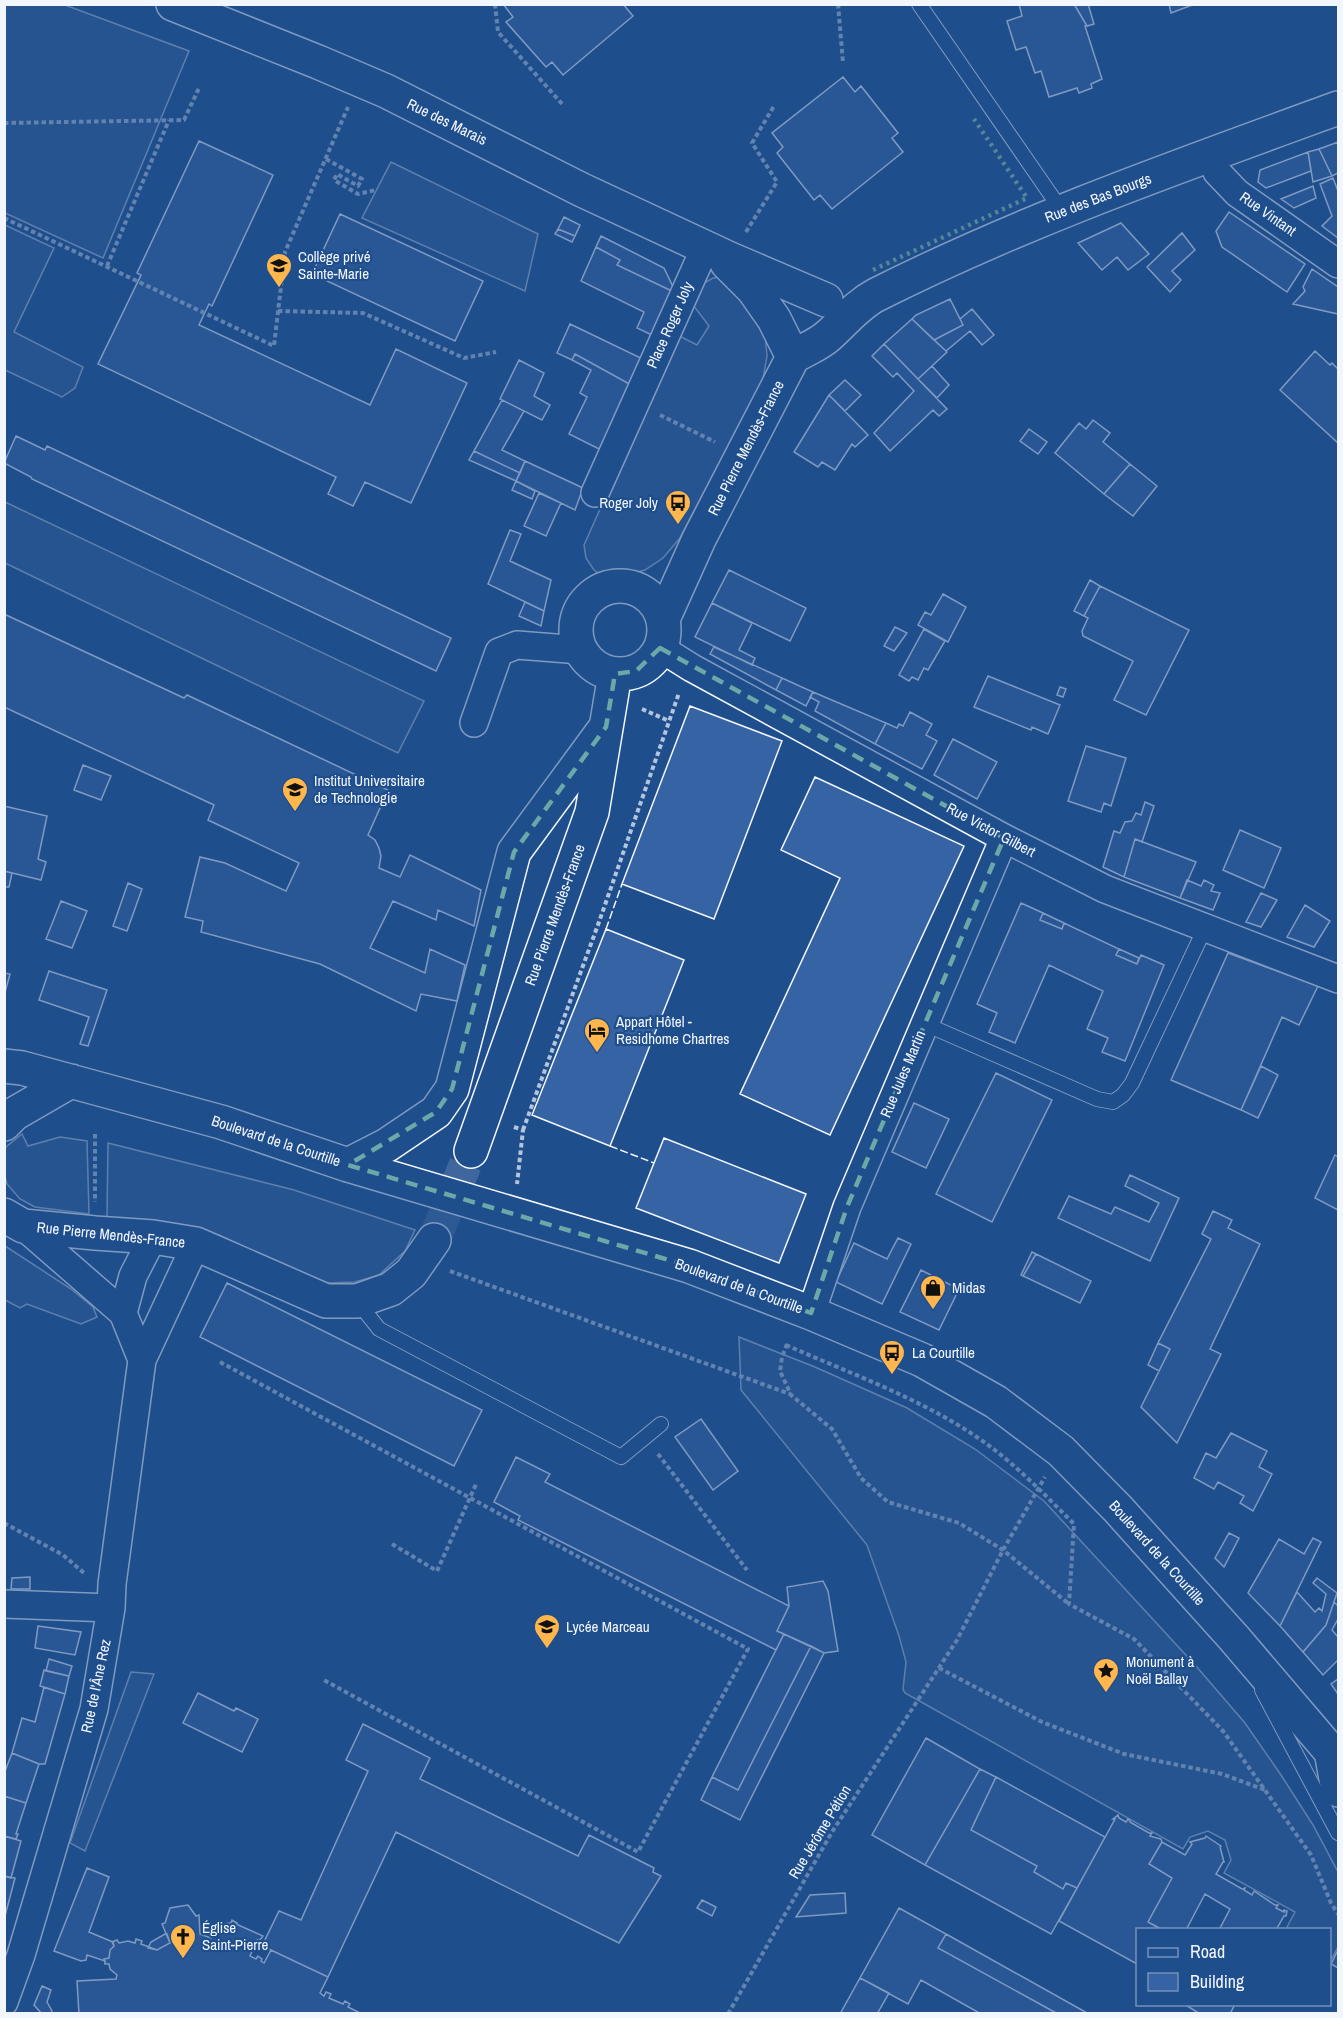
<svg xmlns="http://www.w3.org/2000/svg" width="1343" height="2018" viewBox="0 0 1343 2018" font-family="'Archivo Narrow',sans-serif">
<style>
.built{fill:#305b95;stroke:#a8bbd7;stroke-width:1.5}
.building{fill:#3563a3;stroke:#f2f6ff;stroke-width:1.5}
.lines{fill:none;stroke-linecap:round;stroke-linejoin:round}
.secondary-tunnel{stroke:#3f679d;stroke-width:33;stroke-dasharray:33 16;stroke-linecap:butt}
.lane-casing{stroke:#f2f6ff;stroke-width:16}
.street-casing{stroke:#f2f6ff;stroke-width:30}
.secondary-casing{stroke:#f2f6ff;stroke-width:36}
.path{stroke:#b3c4dc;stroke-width:4;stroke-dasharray:4.5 3;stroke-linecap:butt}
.lane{stroke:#1f4e8c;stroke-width:14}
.street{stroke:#1f4e8c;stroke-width:27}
.secondary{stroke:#1f4e8c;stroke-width:33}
.hedge{stroke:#97c8a6;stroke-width:4.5;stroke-dasharray:3 4.5;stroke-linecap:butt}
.fence{stroke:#f2f6ff;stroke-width:1.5;stroke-dasharray:8 3;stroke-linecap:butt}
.marked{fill:none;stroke:#6aa9a8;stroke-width:4.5;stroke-dasharray:12 8;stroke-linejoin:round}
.labels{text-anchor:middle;stroke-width:4.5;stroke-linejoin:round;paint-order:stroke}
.street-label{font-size:15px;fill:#f2f6ff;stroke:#1f4e8c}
.poi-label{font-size:15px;fill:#f2f6ff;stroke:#1f4e8c;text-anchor:start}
</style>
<rect width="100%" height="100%" fill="#1f4e8c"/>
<path class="built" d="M5 4 65 5 189 51 103 258 5 213Z
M391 162 538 234 525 291 362 218Z
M5 225 54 248 14 332 83 367 75 388 62 397 5 370Z
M720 277 732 286 765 332 767 356 763 379 680 538 663 558 645 570 613 579 604 577 594 570 586 558 584 545 605 498 668 330 697 345 709 326 693 305 704 283 713 278Z
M5 502 424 701 398 753 5 563Z
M22 1134 28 1146 60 1137 87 1141 89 1214 35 1207 20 1199 7 1184 5 1176 4 1153 6 1147Z
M108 1143 294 1190 415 1230 405 1251 379 1275 355 1282 327 1283 292 1269 219 1235 178 1226 107 1217Z
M5 1246 71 1289 93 1307 97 1317 81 1324 27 1304 20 1308 5 1300Z
M739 1337 815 1367 907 1408 975 1449 1044 1501 1196 1666 1245 1723 1281 1775 1313 1825 1338 1872V1947L1332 1958 1330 1957V1930L1286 1929 1295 1912 1224 1873 1231 1860 1225 1840 1208 1831 1190 1837 1183 1849 905 1693 903 1689 906 1662 899 1636 867 1545 741 1390Z
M131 1672 154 1674 85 1851 70 1843Z"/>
<path class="building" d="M503 4H623L633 16 563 75 552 62 546 67 506 22 513 17Z
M1019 4H1074L1087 26H1085L1102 79 1091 84 1092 88 1079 93 1077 88 1049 97 1041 71 1035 73 1026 47 1016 50 1007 21 1022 16Z
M1074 4H1088L1094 24 1087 26Z
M1169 4H1195L1171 13Z
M843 77 855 92 861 86 898 133 892 138 903 152 832 209 820 195 814 200 777 153 783 147 772 133Z
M199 141 273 175 212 306 209 304 199 325 370 405 396 349 467 383 411 503 365 482 353 506 328 494 336 477 98 364 141 275 137 273Z
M1338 142V173L1332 176 1319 149Z
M1319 149 1332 176 1313 182 1308 152Z
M1308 152 1311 171 1266 188 1258 182 1260 170Z
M1333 178 1338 191V238L1322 226 1332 216 1320 184Z
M1313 186 1316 198 1294 208 1281 199Z
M1229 212 1305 264 1287 292 1222 247 1216 231Z
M340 214 483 281 455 341 312 274Z
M564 217 580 225 575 236 558 229Z
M1121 223 1149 254 1128 270 1117 257 1102 270 1078 243Z
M558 229 575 236 572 242 555 234Z
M1182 233 1195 250 1172 271 1181 280 1170 292 1147 267Z
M601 236 664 268 676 293 617 265 620 260 596 247Z
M596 247 620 260 617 265 676 293 656 337 637 328 644 312 581 281Z
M1312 269 1338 287V314L1293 304 1305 291 1303 287Z
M950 299 963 325 934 340 912 319 916 315Z
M972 309 994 335 982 345 970 331 946 351 934 340 963 325 960 319Z
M912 319 947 352 918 379 884 344Z
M570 324 645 360 633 386 575 354 572 360 557 353Z
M884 344 947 409 939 416 933 410 890 451 874 433 914 391 897 373 893 377 872 356Z
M1315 351 1330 365 1332 363 1338 369V443L1280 390Z
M575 354 633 386 603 451 569 434 587 397 580 393 591 370 572 360Z
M519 360 544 373 534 396 550 405 542 420 500 399Z
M932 366 949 385 937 398 918 379Z
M845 380 861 395 845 411 829 395Z
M829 395 868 435 855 447 852 444 835 470 822 462 818 467 794 452Z
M502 400 524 411 502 450 525 461 520 473 474 451Z
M1093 420 1110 433 1103 442 1130 464 1104 494 1055 453 1079 423 1086 429Z
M1029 429 1047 442 1038 454 1020 441Z
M16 436 45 450 47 446 451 638 436 671 32 479 31 477 4 463Z
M474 451 520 473 516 481 469 460Z
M525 461 583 488 575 510 516 481Z
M1130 464 1157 486 1133 516 1104 494Z
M516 481 535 491 532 499 512 490Z
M539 493 561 503 546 536 524 526Z
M510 530 521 534 510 561 551 580 544 611 488 584Z
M729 570 806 608 790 641 712 603Z
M1090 580 1100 586 1084 616 1074 611Z
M1100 586 1189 630 1146 715 1114 700 1133 661 1083 636 1082 631 1088 618 1084 616Z
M943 594 966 607 948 642 918 625 925 612 931 615Z
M525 602 544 611 541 626 519 616Z
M712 603 752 623 739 650 755 658 752 665 695 637Z
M4 614 184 698 187 695 388 790 368 835 375 840 379 848 381 856 379 868 400 877 410 855 481 890 474 926 438 910 436 920 393 901 370 948 425 973 430 949 465 965 457 1001 421 994 416 1011 320 964 201 932 203 921 185 917 200 857 225 863 286 891 299 863 208 820 214 805 4 707Z
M895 627 907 633 894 651 884 646Z
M924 629 945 641 928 670 924 668 918 680 912 677 909 681 899 675Z
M714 647 782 678 776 690 710 654Z
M988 676 1060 705 1048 734 1032 727 1031 730 974 707Z
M782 678 813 692 806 706 776 690Z
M1060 687 1066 689 1063 697 1057 695Z
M813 692 886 723 875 744 815 711 819 702 810 697Z
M690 706 782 741 714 919 622 884Z
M910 712 932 724 926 735 937 741 922 769 875 744 886 723 897 728 899 724 903 726Z
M953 739 997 762 977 799 934 775Z
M1086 746 1126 758 1111 806 1104 803 1101 812 1068 801Z
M83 765 111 776 101 800 74 790Z
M815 777 964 846 830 1135 740 1094 840 878 781 850Z
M1145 802 1154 806 1142 842 1135 839 1124 877 1103 867 1114 831 1120 833 1125 822 1132 821 1136 813 1141 815Z
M4 806 47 816 38 859 46 862 41 880 4 871Z
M1240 830 1281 848 1264 888 1223 870Z
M1135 839 1196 862 1180 898 1124 877Z
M4 871 12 873 9 887H4Z
M1187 880 1201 886 1204 880 1214 885 1211 891 1220 893 1213 910 1180 898Z
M128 883 142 889 127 931 113 926Z
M1261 893 1277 900 1261 927 1246 922Z
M61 901 87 911 72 948 46 939Z
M1021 903 1043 913 1040 920 1062 929 1064 923 1119 949 1116 955 1137 964 1141 955 1164 965 1125 1061 1102 1052 1108 1038 1087 1029 1103 991 1049 965 1015 1043 989 1032 997 1013 977 1004Z
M1305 905 1330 921 1314 947 1287 937Z
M1043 913 1064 923 1062 929 1040 920Z
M606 929 684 960 610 1146 532 1115Z
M1119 949 1139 958 1137 964 1116 955Z
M1228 953 1318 986 1299 1025 1282 1017 1241 1110 1171 1080Z
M49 971 107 990 88 1046 80 1044 89 1017 39 1000Z
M4 973 10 974 4 996Z
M1261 1066 1278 1075 1258 1118 1241 1110Z
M996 1073 1052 1100 992 1222 936 1194Z
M914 1103 949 1119 926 1168 892 1152Z
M664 1138 806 1194 779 1263 636 1208Z
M1335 1155 1338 1157V1210L1315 1198Z
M1130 1175 1179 1198 1150 1261 1058 1218 1069 1196 1111 1214 1115 1207 1149 1222 1159 1203 1125 1186Z
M1213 1211 1232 1220 1228 1228 1260 1244 1210 1349 1221 1354 1177 1443 1141 1407 1170 1349 1158 1343 1211 1239 1202 1234Z
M898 1238 911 1244 882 1304 836 1282 854 1243 887 1259Z
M1032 1252 1036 1254 1023 1276 1021 1275Z
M1036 1254 1091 1281 1080 1303 1023 1276Z
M921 1270 959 1289 939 1330 900 1312Z
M227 1283 482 1410 454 1466 200 1337Z
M1158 1343 1170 1349 1159 1371 1148 1365Z
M701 1419 738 1471 713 1490 675 1437Z
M1231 1433 1267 1451 1259 1467 1272 1474 1253 1511 1240 1503 1244 1496 1218 1482 1214 1489 1194 1478 1206 1453 1216 1458Z
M516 1457 550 1474 545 1482 789 1606 777 1631 784 1634 776 1650 518 1520 520 1516 494 1502Z
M1229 1533 1239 1538 1224 1567 1215 1558Z
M1313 1538 1321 1542 1280 1626 1248 1593 1279 1539 1304 1554Z
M30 1577V1589H11L12 1578Z
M1317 1578 1337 1593 1326 1625 1303 1652 1280 1626 1297 1592 1315 1612 1319 1608 1322 1611 1326 1594 1313 1583Z
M823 1581 828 1591 838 1651 824 1653 777 1631 789 1606 787 1587Z
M1337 1593 1338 1594V1606L1334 1602Z
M1334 1602 1338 1606V1619L1332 1630 1338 1637V1660L1323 1675 1303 1652 1326 1625Z
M38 1626 81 1632 75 1655 35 1648Z
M784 1634 811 1646 738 1790 712 1777Z
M811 1646 824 1653 740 1820 701 1800 712 1777 738 1790Z
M49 1659 72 1666 69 1676 46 1671Z
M44 1670 69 1676 65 1694 40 1686Z
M1338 1679V1694L1331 1684Z
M44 1687 65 1694 45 1764H39L12 1753 22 1718 35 1722Z
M198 1693 234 1711 236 1708 258 1719 242 1752 183 1723Z
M363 1724 430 1758 420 1779 578 1856 589 1835 654 1868 653 1872 661 1876 619 1943 396 1832 328 1977 262 1946 279 1911 301 1920 368 1771 346 1760Z
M926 1738 980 1769 925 1865 872 1835Z
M12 1753 39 1764 26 1803 4 1796V1774Z
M980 1769 996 1777 971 1830 1037 1866 1034 1872 1063 1889 1066 1883 1077 1888 1051 1934 925 1865Z
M996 1777 1105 1837 1077 1888 1066 1883 1063 1889 1034 1872 1037 1866 971 1830Z
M4 1796 26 1803 16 1834H18L16 1839 4 1836Z
M1118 1815 1119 1818 1126 1822 1128 1819 1130 1821V1822L1149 1833H1152L1150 1836 1161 1839 1162 1842 1149 1864 1172 1878 1148 1922 1157 1927 1156 1930H1138L1137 1964 1059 1921 1115 1819H1113Z
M4 1836 21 1841 11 1878 4 1876Z
M1206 1836 1221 1846 1220 1847 1224 1862H1223L1216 1874 1242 1889 1245 1888 1244 1890 1252 1895 1254 1891 1275 1905H1278L1276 1908 1284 1912V1910L1287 1911 1286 1916H1284L1276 1930H1219L1230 1909 1205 1894 1186 1930H1163L1148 1922 1172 1878 1149 1864 1162 1842 1185 1855 1192 1844 1190 1842 1205 1838Z
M87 1868 109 1877 89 1932 113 1942 114 1946 110 1950 109 1958 104 1959 105 1961 87 1955 86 1960 81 1961 54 1951Z
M4 1876 15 1878 5 1916H4Z
M845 1893 846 1913 796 1917 810 1895Z
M702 1900 716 1907 712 1916 697 1908Z
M188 1905 196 1916 199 1915 200 1934 211 1938 219 1922 221 1924 231 1923 232 1920 237 1923 236 1924 263 1936 260 1940H257L250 1956 256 1959 258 1956 262 1959 261 1961 264 1963 271 1950 328 1977 320 1993 324 1996 326 1992 331 1994 329 1998 343 2004 345 2001 350 2004 348 2007 362 2014H79L77 1981 116 1979 117 1975 110 1969 109 1964H105L104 1959 109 1958 110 1950 114 1946 112 1942 117 1940 119 1943 128 1941 135 1943 136 1939 142 1941 141 1944 157 1950 170 1943 162 1924 165 1923 170 1908Z
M899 1908 946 1934 938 1948 1058 2014H981L921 1980 908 2004 860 1978Z
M165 1934H167L170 1943 157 1950 148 1948 151 1942Z
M946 1934 1089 2014H1058L938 1948Z
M1338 1950V1968L1331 1964Z
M860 1978 889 1993 877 2014H840Z
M42 1986 51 1990 47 2002 52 2011 51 2014H42L34 2005Z
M1184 2004H1235L1230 2014H1200Z"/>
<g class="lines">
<path class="secondary-tunnel" d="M434 1240 471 1151"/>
<defs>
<path id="lane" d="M919 4 1062 211
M925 1024 1097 1099 1113 1102 1123 1095 1132 1083 1205 928
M357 1301 379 1329 621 1457 661 1424
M1262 1690 1338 1833"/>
<path id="street" d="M1210 154 1217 172 1237 193 1338 264
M595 493 705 248
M660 648 692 668 1004 838 1105 889 1338 979
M474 723 499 652 517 645 581 650
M23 1226 123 1313 142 1360
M123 1313 133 1276 153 1237
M811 1313 847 1207 1004 838
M4 1604 111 1608
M4 2002 21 1955 94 1709 111 1608 112 1584 142 1360 196 1244"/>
<path id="secondary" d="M173 4 318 62 386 91 582 190 730 259 826 300
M727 263 753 289 774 319 793 357
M793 357C804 350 818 345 828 336 844 322 857 305 876 295 1025 220 1182 165 1338 108
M576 630a44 44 0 1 1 88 0a44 44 0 1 1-88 0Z
M663 619 699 539 793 357
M4 1066 22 1068 221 1122 348 1165 689 1266 811 1313 922 1360 996 1402 1061 1451 1118 1509 1234 1638 1338 1760
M4 1124 14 1114 71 1081
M471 1151 592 812 615 674
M348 1165 387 1145 436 1112 452 1089 514 852 606 727
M4 1215 23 1226 95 1233 153 1237 196 1244 326 1301H357L391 1289 411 1273 434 1240
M1331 1751 1338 1790"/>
</defs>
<use href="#lane" class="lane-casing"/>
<use href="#street" class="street-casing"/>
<use href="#secondary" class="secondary-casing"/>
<path class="path" d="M495 4 498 32 563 105
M838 4 843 63
M4 123 184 120 199 88
M326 159 362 179 358 186 337 174 334 180 358 194 376 190
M4 218 274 346 285 252 348 107
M746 232 777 182 752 143 774 106
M107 266 169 120
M278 311 363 313 464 358 496 352
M660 415 715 442
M642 709 669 721
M514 1127 523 1130 517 1184
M523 1130 599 922 679 693
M95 1134V1202
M450 1271 790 1394
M787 1344 782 1357 780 1371 791 1395 832 1429 861 1478 888 1502 959 1523 1003 1550 1069 1604
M786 1345C856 1376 936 1404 996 1451 1024 1473 1049 1499 1074 1524L1069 1604 1134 1639 1223 1731 1311 1855 1331 1903 1338 1914
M220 1362 748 1649 638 1852 322 1679
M658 1454 747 1570
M4 1523 63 1555 84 1573
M392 1544 437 1571 477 1482
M939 1668 1042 1722 1124 1754 1222 1774 1265 1790
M728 2014 832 1832 957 1640 1003 1550 1045 1477"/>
<use href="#lane" class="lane"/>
<use href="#street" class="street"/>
<use href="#secondary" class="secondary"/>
<path class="hedge" d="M873 270 1027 198 974 119"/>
<path class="fence" d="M606 929 622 884
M610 1146 654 1163"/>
</g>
<path d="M0 0H1343V2018H0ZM660 648 1004 838 847 1207 811 1313 689 1266 348 1165 436 1112 452 1089 514 852 606 727 615 674 636 671Z" fill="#1f4e8c" fill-opacity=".55" fill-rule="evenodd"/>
<path class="marked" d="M660 648 1004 838 847 1207 811 1313 689 1266 348 1165 436 1112 452 1089 514 852 606 727 615 674 636 671Z"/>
<defs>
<symbol id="school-pin" viewBox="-11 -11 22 30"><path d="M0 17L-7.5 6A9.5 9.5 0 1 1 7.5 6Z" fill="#ffb74d" stroke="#1f4e8c"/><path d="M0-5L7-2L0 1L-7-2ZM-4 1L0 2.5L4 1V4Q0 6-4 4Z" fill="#111"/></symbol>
<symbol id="bus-pin" viewBox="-11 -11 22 30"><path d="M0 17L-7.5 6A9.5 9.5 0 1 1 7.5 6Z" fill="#ffb74d" stroke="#1f4e8c"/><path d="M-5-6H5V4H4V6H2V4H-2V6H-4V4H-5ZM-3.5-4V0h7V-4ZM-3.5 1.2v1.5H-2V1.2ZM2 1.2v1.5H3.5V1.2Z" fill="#111"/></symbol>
<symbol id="university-pin" viewBox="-11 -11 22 30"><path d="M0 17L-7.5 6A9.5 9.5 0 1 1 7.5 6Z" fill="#ffb74d" stroke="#1f4e8c"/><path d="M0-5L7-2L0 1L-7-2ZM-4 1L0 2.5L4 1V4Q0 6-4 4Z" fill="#111"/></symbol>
<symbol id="hotel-pin" viewBox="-11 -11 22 30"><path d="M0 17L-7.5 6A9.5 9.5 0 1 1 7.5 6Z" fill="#ffb74d" stroke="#1f4e8c"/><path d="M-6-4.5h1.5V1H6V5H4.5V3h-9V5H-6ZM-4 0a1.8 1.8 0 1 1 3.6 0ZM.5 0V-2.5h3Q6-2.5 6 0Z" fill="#111"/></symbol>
<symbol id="shop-pin" viewBox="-11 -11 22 30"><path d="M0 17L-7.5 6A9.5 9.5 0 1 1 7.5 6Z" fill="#ffb74d" stroke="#1f4e8c"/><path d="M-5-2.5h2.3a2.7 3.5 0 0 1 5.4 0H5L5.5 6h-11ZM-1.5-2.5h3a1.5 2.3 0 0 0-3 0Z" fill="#111"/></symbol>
<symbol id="sight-pin" viewBox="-11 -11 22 30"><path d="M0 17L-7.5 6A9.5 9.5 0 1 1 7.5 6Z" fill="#ffb74d" stroke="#1f4e8c"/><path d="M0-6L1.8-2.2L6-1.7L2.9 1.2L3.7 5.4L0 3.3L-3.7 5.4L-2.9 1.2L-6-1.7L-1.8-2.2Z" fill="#111"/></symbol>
<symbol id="church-pin" viewBox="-11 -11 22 30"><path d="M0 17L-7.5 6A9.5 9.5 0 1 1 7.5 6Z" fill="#ffb74d" stroke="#1f4e8c"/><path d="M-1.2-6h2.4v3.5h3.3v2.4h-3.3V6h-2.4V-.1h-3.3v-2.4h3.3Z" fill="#111"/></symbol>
</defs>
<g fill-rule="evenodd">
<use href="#school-pin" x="264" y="251" width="30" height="40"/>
<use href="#bus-pin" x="663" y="488" width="30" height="40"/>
<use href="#university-pin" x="280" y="775" width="30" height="40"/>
<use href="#hotel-pin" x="582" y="1016" width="30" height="40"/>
<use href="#shop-pin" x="918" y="1273" width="30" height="40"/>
<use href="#bus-pin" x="877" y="1338" width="30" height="40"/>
<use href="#school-pin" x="532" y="1612" width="30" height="40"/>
<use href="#sight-pin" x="1091" y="1656" width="30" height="40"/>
<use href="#church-pin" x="168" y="1922" width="30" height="40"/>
</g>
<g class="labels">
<g class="street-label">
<text transform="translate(447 122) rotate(26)" y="5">Rue des Marais</text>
<text transform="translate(1098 198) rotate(-21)" y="5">Rue des Bas Bourgs</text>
<text transform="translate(1268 214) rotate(35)" y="5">Rue Vintant</text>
<text transform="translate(670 325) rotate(-66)" y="5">Place Roger Joly</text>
<text transform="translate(746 448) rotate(-63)" y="5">Rue Pierre Mendès-France</text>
<text transform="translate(991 830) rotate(28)" y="5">Rue Victor Gilbert</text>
<text transform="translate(555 915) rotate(-70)" y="5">Rue Pierre Mendès-France</text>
<text transform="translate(903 1074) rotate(-67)" y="5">Rue Jules Martin</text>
<text transform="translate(276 1141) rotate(18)" y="5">Boulevard de la Courtille</text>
<text transform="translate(111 1235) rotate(6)" y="5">Rue Pierre Mendès-France</text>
<text transform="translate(739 1286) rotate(20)" y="5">Boulevard de la Courtille</text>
<text transform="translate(1157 1553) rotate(48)" y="5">Boulevard de la Courtille</text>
<text transform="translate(96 1686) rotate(-78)" y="5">Rue de l'Âne Rez</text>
<text transform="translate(820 1832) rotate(-59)" y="5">Rue Jérôme Pétion</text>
</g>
<g class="poi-label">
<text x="298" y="262">Collège privé<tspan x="298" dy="17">Sainte-Marie</tspan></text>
<text x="658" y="508" text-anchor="end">Roger Joly</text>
<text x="314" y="786">Institut Universitaire<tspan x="314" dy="17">de Technologie</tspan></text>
<text x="616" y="1027">Appart Hôtel -<tspan x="616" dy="17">Residhome Chartres</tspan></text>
<text x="952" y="1293">Midas</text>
<text x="912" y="1358">La Courtille</text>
<text x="566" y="1632">Lycée Marceau</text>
<text x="1126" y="1667">Monument à<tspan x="1126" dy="17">Noël Ballay</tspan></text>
<text x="202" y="1933">Église<tspan x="202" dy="17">Saint-Pierre</tspan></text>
</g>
</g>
<rect width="1343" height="2018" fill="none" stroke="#f2f6ff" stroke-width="12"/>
<rect x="1136" y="1928" width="195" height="78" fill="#1f4e8c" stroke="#7391ba" stroke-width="1.5"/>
<rect x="1148" y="1948" width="30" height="9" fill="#1f4e8c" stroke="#7391ba" stroke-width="1.5"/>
<text x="1190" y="1958" font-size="18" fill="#f2f6ff">Road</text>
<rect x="1148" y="1973" width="30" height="18" fill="#3563a3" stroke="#7391ba" stroke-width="1.5"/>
<text x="1190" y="1988" font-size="18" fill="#f2f6ff">Building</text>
</svg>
